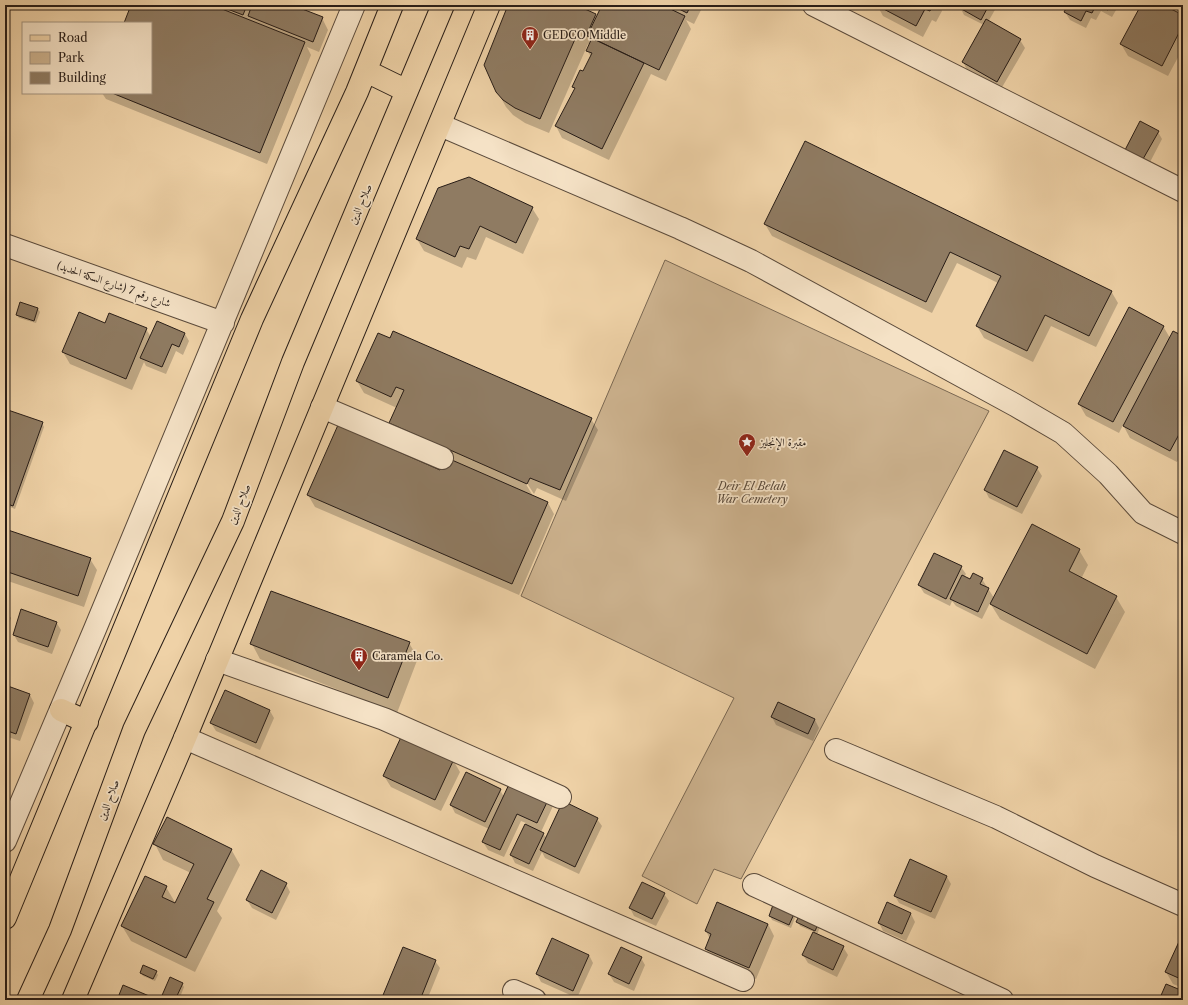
<svg xmlns="http://www.w3.org/2000/svg" width="1188" height="1005" viewBox="0 0 1188 1005" font-family="'Libre Caslon Text',Amiri,serif">
<style>
.green{fill:#cdb38f;stroke:#7a6853}
.shadow{fill:#0003}
.building{fill:#8f7b62;stroke:#281d17}
.lines{fill:none;stroke-linecap:round;stroke-linejoin:round}
.minor-casing{stroke:#5a4a3b;stroke-width:24}
.major-casing{stroke:#281d17;stroke-width:24}
.highway-casing{stroke:#281d17;stroke-width:24}
.minor{stroke:#f5e2c6;stroke-width:22}
.major{stroke:#efd2a7;stroke-width:22}
.highway{stroke:#efd2a7;stroke-width:22}
.labels{text-anchor:middle;stroke-width:3.5;stroke-linejoin:round;paint-order:stroke}
.poi-label{font-size:11px;fill:#281d17;stroke:#f5e2c6;text-anchor:start}
.street-label{font-size:11px;fill:#281d17;stroke:#f5e2c6}
.park-label{font-size:11px;font-style:italic;fill:#5a4a3b;stroke:#f5e2c6}
</style>
<rect width="100%" height="100%" fill="#efd2a7"/>
<filter id="stains"><feTurbulence type="fractalNoise" baseFrequency=".005" numOctaves="4"/><feColorMatrix values="0 0 0 0 .2 0 0 0 0 .09 0 0 0 0 .02 0 0 0 .5 -.17"/></filter>
<radialGradient id="worn" r=".72"><stop offset=".6" stop-color="#630" stop-opacity="0"/><stop offset="1" stop-color="#630" stop-opacity=".3"/></radialGradient>
<path class="green" d="M665 260 989 411 741 879 714 869 697 904 642 876 734 698 521 596Z"/>
<path class="shadow" d="M132 5H289L322 18 328 30 319 52 307 47 311 55 267 164 106 99 102 93H151V23H125Z
M509 5H574L595 15 597 18 603 5H710L709 9 703 6 694 24 686 20 691 29 666 81 651 74 609 160 562 138 556 126 575 90 573 87 591 57 587 50 590 45 588 44 549 133 525 123 513 115 506 107 497 91Z
M877 5H939L942 11 936 22 932 20 923 37 883 16Z
M961 5H994L996 8 988 22 1020 40 1025 48 1001 89 967 70 963 62 984 25 964 15 960 7Z
M1069 5H1119L1112 17 1101 11 1096 20 1091 18 1086 28 1070 20 1065 12Z
M1142 5H1161L1183 16V48L1168 76 1128 56 1121 44Z
M1158 132 1162 139 1148 166 1130 157Z
M805 143 1111 291 1118 303 1096 347 1051 326 1033 362 984 338 977 326 998 283 957 263 932 313 772 236 765 224Z
M532 208 539 219 523 254 486 237 476 260 467 257 462 268 424 251 417 239Z
M38 309 40 312 36 323 19 318 17 315Z
M105 324 146 329 151 337 185 334 189 341 183 355 176 351 166 374 146 366 144 362 132 390 70 364 63 352Z
M1163 326 1170 338H1183V451L1177 462 1130 438 1123 425 1119 433 1086 416 1079 404Z
M379 335 591 419 598 430 566 501 537 488 534 494 525 480 524 481 533 496 548 503 554 514 519 595 315 507 308 495 440 471 446 457 396 435 390 423 397 408 364 393 357 381Z
M5 410 42 423 44 427 15 509 5 505Z
M1037 468 1042 476 1022 514 989 498 985 490Z
M5 530 90 559 97 570 84 607 5 580Z
M1079 550 1088 565 1081 579 1116 597 1125 612 1095 669 1000 619 990 603 982 619 956 606 952 601 950 606 924 593 919 585 961 567 966 574 964 577 971 581 982 579 994 598Z
M5 613 9 615 11 618 7 630H5Z
M56 622 61 630 52 654 18 642 14 635Z
M409 643 418 658 397 713 260 659 252 644Z
M5 686 30 695 34 703 20 741 5 736Z
M778 704 815 720 819 728 813 741 776 725 772 717Z
M270 711 274 718 260 750 216 731 211 723Z
M453 760 460 772 441 811 391 787 384 776Z
M500 790 504 797 548 798 553 806 541 832 547 838 597 819 602 826 579 874 545 858 542 852 533 871 515 863 511 855 526 823 521 821 504 857 488 850 483 842 489 829 455 813 451 805Z
M155 844 231 849 240 865 217 911 222 918 195 972 131 941 122 926 166 887 176 904 191 873 163 860Z
M911 861 947 877 951 884 935 919 899 903 895 896Z
M286 884 290 892 276 920 252 908 247 900Z
M1183 884V894L1181 890Z
M664 894 669 901 656 926 634 916 630 908Z
M888 904 911 914 915 922 906 941 883 931 879 923Z
M774 907 793 915 795 918 791 928 772 920 770 916Z
M798 922 821 924 817 935 843 947 848 955 837 977 808 963 803 955 814 932 800 926Z
M768 924 774 936 756 979 712 961 706 949 710 939 706 931Z
M1183 935V988L1173 984 1166 972Z
M589 955 593 963 577 998 541 982 537 974Z
M641 958 645 965 634 991 614 982 609 974Z
M435 961 440 968 427 1000H383Z
M156 972 158 975 155 981 143 976 141 973Z
M182 984 184 987 179 1000H161Z
M124 986 154 999V1000L122 999 120 995Z"/>
<path class="building" d="M131 5H212L305 42 260 153 112 93H151V23H124Z
M217 5H247L243 15Z
M252 5H292L323 17 313 42 248 16Z
M508 5H576L596 14 587 34 579 30 540 119 515 108 503 100 496 92 484 65Z
M602 5H662L685 16 659 70 587 36Z
M671 5H691L687 13Z
M876 5H933L930 11 925 9 916 26Z
M959 5H989L981 20 958 7Z
M1068 5H1096L1092 13 1086 11 1081 21 1064 12Z
M1098 5H1111L1108 10Z
M1141 5H1163L1183 15V25L1162 66 1120 44Z
M986 19 1021 39 997 82 962 62Z
M592 38 644 63 602 149 555 126 575 88 572 87 580 70 583 71 592 53 586 51Z
M1140 121 1159 131 1143 159 1125 150Z
M805 141 1112 291 1089 336 1045 315 1027 351 976 326 1001 276 950 252 926 302 764 224Z
M469 177 533 207 516 243 480 226 469 249 460 246 455 257 416 239 438 188Z
M20 302 38 308 34 321 16 315Z
M1129 307 1164 326 1113 422 1078 404Z
M79 312 105 323 109 313 147 328 126 379 62 352Z
M157 321 185 333 179 347 172 344 162 367 140 358Z
M393 331 592 418 560 490 530 478 527 484 389 423 404 390 396 387 391 397 356 381 378 333 390 338Z
M1173 331 1183 336V427L1170 451 1123 426Z
M5 409 43 422 13 506 5 503Z
M338 425 440 470 445 457 548 502 512 584 307 495Z
M1004 450 1038 467 1017 507 984 490Z
M1032 524 1080 549 1069 571 1117 596 1087 654 990 604Z
M5 529 91 558 78 596 5 571Z
M934 553 962 566 946 599 918 585Z
M973 573 983 578 980 584 989 588 978 612 950 599 962 575 970 579Z
M271 591 410 642 388 698 250 644Z
M21 609 57 622 48 647 13 635Z
M5 612 9 614 5 627Z
M5 685 30 694 16 734 5 730Z
M225 690 270 710 256 743 210 723Z
M778 702 815 719 808 734 771 717Z
M402 735 454 759 435 800 383 776Z
M466 772 501 789 485 822 450 805Z
M511 780 549 798 537 823 517 814 500 850 482 842Z
M563 801 598 818 575 867 540 850Z
M167 817 232 849 207 899 214 902 186 958 121 926 145 876 167 886 162 897 175 903 194 864 153 844Z
M525 824 544 833 529 864 510 855Z
M910 859 947 876 931 912 894 896Z
M261 870 287 883 272 913 246 900Z
M642 882 665 893 652 919 629 908Z
M717 902 768 924 749 968 705 949 711 934 705 931Z
M887 902 911 913 902 934 878 923Z
M773 905 794 914 789 925 769 916Z
M801 912 820 920 815 931 796 922Z
M813 932 844 946 833 970 802 955Z
M1183 933V980L1165 972Z
M552 938 589 955 573 991 536 974Z
M403 947 436 960 420 1000H381Z
M621 947 642 957 629 984 608 974Z
M143 965 157 971 153 979 140 973Z
M170 977 183 983 175 1000H160Z
M1166 984 1183 991V1000H1159Z
M123 985 154 998 153 1000H130L119 995Z"/>
<g class="lines">
<defs>
<path id="minor" d="M814 5 1183 191
M440 125 680 228 751 261 1015 405 1063 433 1108 474 1143 513 1183 533
M5 245 223 323
M322 407 442 458
M217 660 384 719 560 797
M185 738 743 980
M836 750 996 817 1095 866 1183 905
M5 841 95 629 354 5
M754 885 1002 1000
M514 991 535 1000"/>
<path id="major" d="M73 1000 185 738 489 5"/>
<path id="highway" d="M366 71 407 91
M61 710 87 722
M5 918 252 319 357 92 392 5
M28 1000 60 930 134 730 233 521 293 362 443 5"/>
</defs>
<use href="#minor" class="minor-casing"/>
<use href="#major" class="major-casing"/>
<use href="#highway" class="highway-casing"/>
<use href="#minor" class="minor"/>
<use href="#major" class="major"/>
<use href="#highway" class="highway"/>
</g>
<defs>
<symbol id="building-pin" viewBox="-11 -11 22 30"><path d="M0 17L-7.5 6A9.5 9.5 0 1 1 7.5 6Z" fill="#8f2418" stroke="#f5e2c6"/><path d="M-4-6H4V6H1V3H-1V6H-4ZM-2.5-4.3h1.7v1.8h-1.7ZM.8-4.3h1.7v1.8H.8ZM-2.5-1h1.7V.8h-1.7ZM.8-1h1.7V.8H.8Z" fill="#fff"/></symbol>
<symbol id="sight-pin" viewBox="-11 -11 22 30"><path d="M0 17L-7.5 6A9.5 9.5 0 1 1 7.5 6Z" fill="#8f2418" stroke="#f5e2c6"/><path d="M0-6L1.8-2.2L6-1.7L2.9 1.2L3.7 5.4L0 3.3L-3.7 5.4L-2.9 1.2L-6-1.7L-1.8-2.2Z" fill="#fff"/></symbol>
</defs>
<g fill-rule="evenodd">
<use href="#building-pin" x="520" y="25" width="20" height="27"/>
<use href="#sight-pin" x="737" y="432" width="20" height="27"/>
<use href="#building-pin" x="349" y="646" width="20" height="27"/>
</g>
<g class="labels">
<g class="poi-label">
<text x="543" y="39">GEDCO Middle</text>
<text x="760" y="446">مقبرة الإنجليز</text>
<text x="372" y="660">Caramela Co.</text>
</g>
<g class="street-label">
<text transform="translate(360 204) rotate(-67)" y="4">صلاح الدين</text>
<text transform="translate(114 284) rotate(19)" y="4">شارع رقم 7 (شارع السكة الحديد)</text>
<text transform="translate(239 504) rotate(-68)" y="4">صلاح الدين</text>
<text transform="translate(108 800) rotate(-70)" y="4">صلاح الدين</text>
</g>
<g class="park-label">
<text x="752" y="490">Deir El Belah<tspan x="752" dy="13">War Cemetery</tspan></text>
</g>
</g>
<rect width="1188" height="1005" fill="none" stroke="#efd2a7" stroke-width="20"/>
<rect x="6" y="6" width="1176" height="993" fill="none" stroke="#281d17" stroke-width="2"/>
<rect x="10" y="10" width="1168" height="985" fill="none" stroke="#281d17"/>
<rect x="22" y="22" width="130" height="72" fill="#f5e2c6" stroke="#a39380"/>
<rect x="30" y="35" width="20" height="6" fill="#efd2a7" stroke="#a39380"/>
<text x="58" y="42" font-size="12" fill="#281d17">Road</text>
<rect x="30" y="52" width="20" height="12" fill="#cdb38f" stroke="#a39380"/>
<text x="58" y="62" font-size="12" fill="#281d17">Park</text>
<rect x="30" y="72" width="20" height="12" fill="#8f7b62" stroke="#a39380"/>
<text x="58" y="82" font-size="12" fill="#281d17">Building</text>
<rect width="100%" height="100%" filter="url(#stains)"/>
<rect width="100%" height="100%" fill="url(#worn)"/>
</svg>
